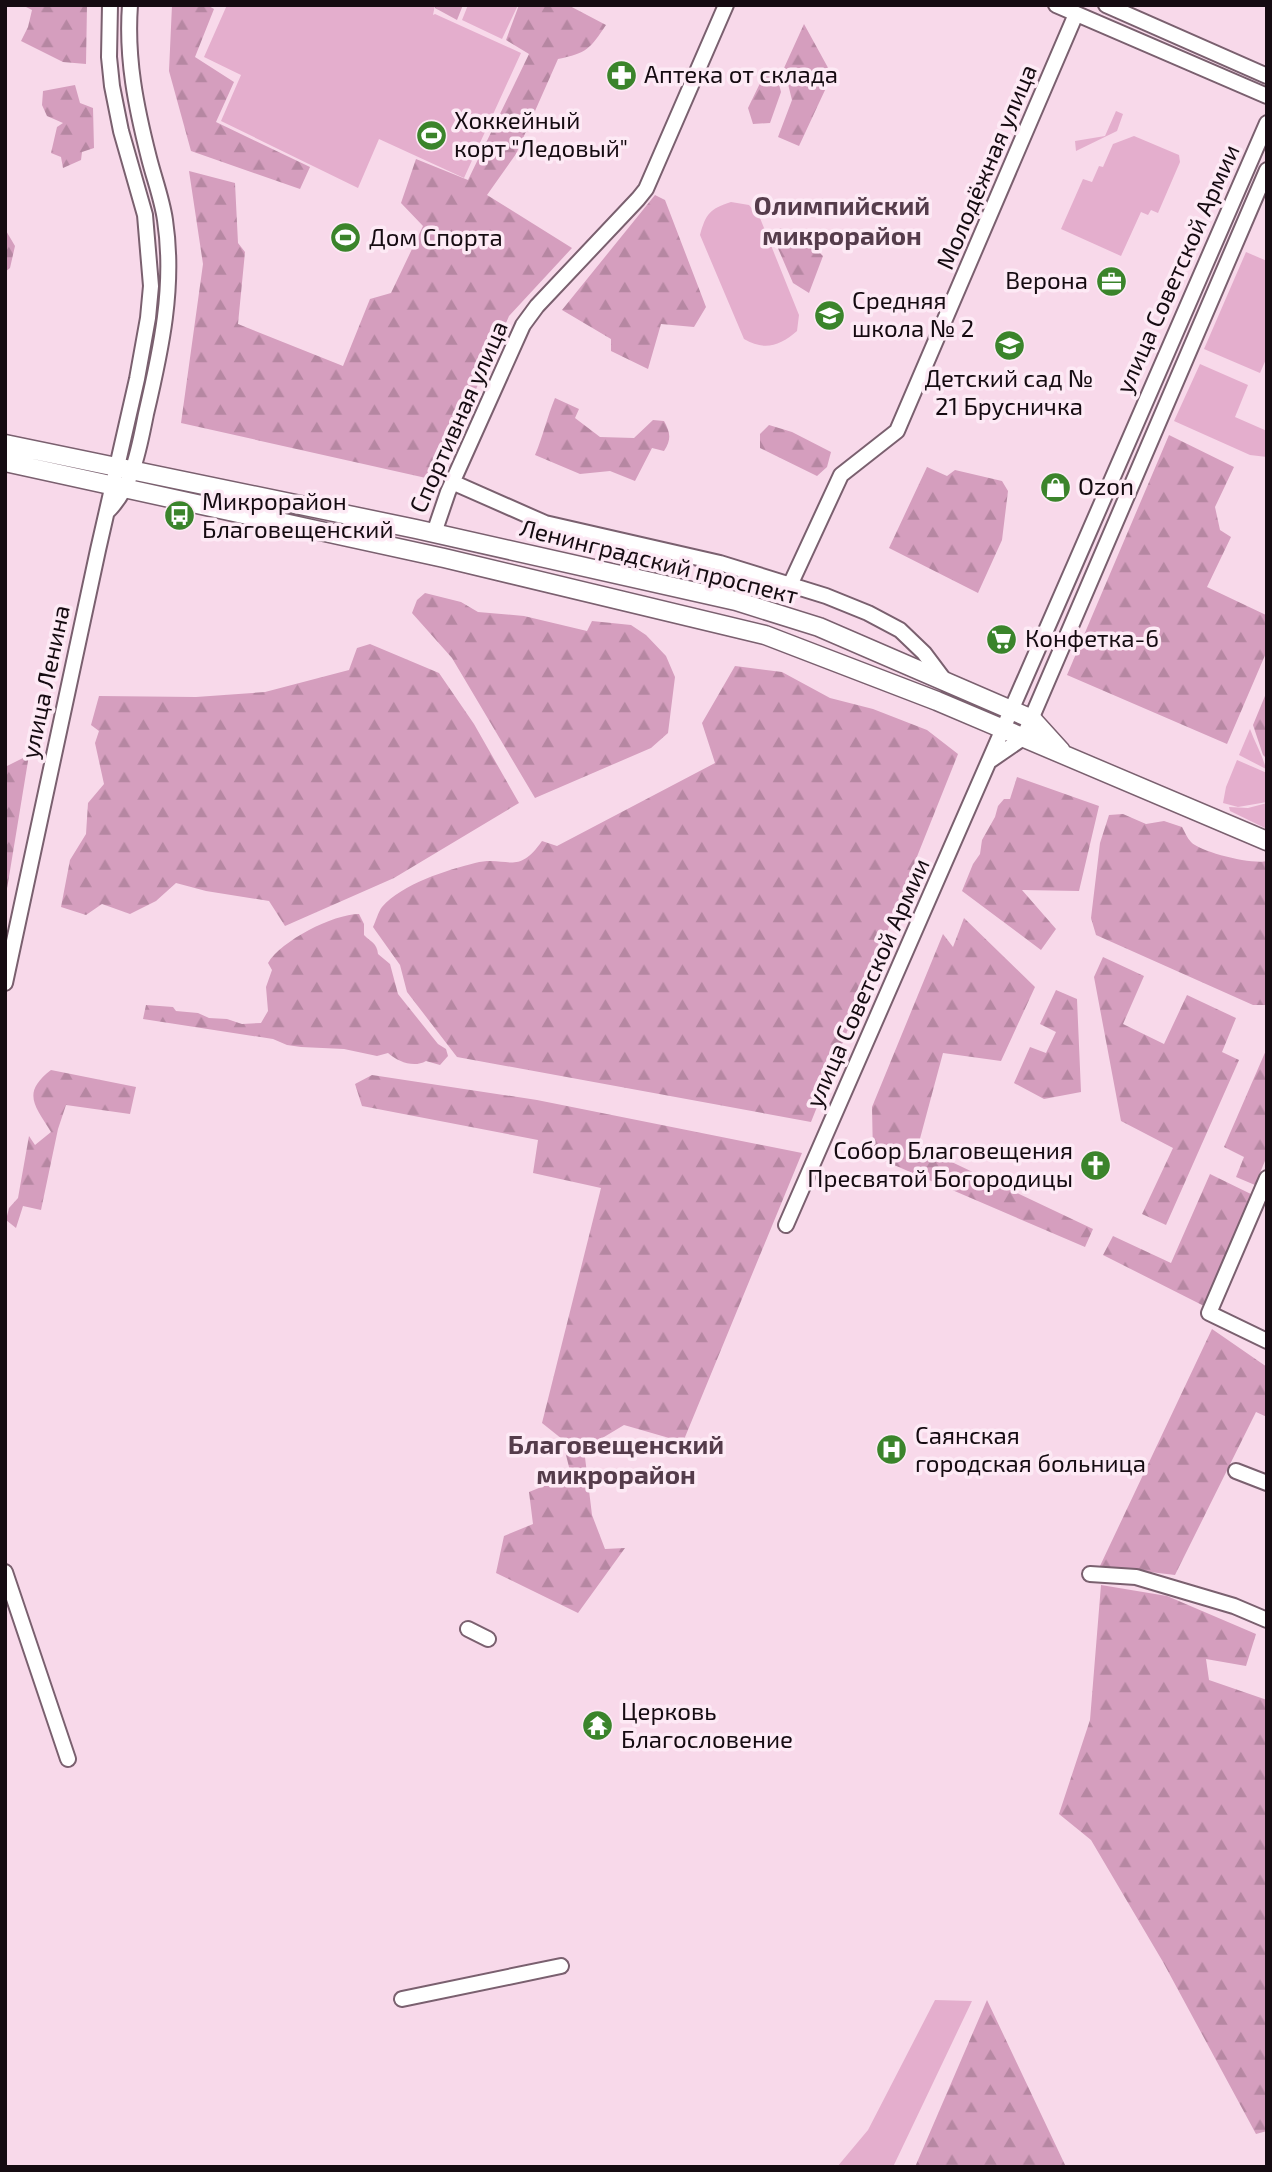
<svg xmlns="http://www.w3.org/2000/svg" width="1272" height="2172" viewBox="0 0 1272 2172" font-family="'Exo 2',sans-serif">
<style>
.green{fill:#e4aecd}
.forest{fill:url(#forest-firs)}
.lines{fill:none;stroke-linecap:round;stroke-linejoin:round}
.minor-casing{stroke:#7a606f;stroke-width:18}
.major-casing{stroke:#7a606f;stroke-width:21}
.minor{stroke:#fff;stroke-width:14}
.major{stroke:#fff;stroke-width:18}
.labels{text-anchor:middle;stroke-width:7;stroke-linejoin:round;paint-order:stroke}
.poi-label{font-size:24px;fill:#150b11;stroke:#fdeaf5;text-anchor:start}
.street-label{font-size:24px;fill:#150b11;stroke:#fdeaf5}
.neighbourhood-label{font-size:26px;font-weight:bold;fill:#553c4b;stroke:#fdeaf5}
</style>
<defs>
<pattern id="forest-firs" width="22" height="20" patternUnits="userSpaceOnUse" patternTransform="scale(1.75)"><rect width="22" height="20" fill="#d59ebe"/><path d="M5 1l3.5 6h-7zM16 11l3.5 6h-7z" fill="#b687a2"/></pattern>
</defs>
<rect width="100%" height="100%" fill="#f8d9ea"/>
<path class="green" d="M227 5H435L433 15 435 14 521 53 464 178 379 139 358 188 221 121 241 75 204 57Z
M468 5H518L502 39 462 20Z
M1116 111 1123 114 1117 131 1076 151 1075 141 1105 136Z
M1134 136 1179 155 1180 162 1158 213 1151 210 1148 215 1141 212 1121 256 1061 229 1083 179 1092 182 1099 166 1103 167 1113 144Z
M731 202 749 205 760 218 799 315 797 331C780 346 764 351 744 339L700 235C706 213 710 209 731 202Z
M1246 252 1267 261V357L1260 373 1204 349Z
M1200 364 1248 385 1235 417 1267 431V457L1250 455 1174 421Z
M1250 729C1255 743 1263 756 1266 769L1239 755Z
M1237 760 1267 773V802L1238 807 1223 803 1226 787Z
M1267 803V829L1230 811 1229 807 1248 808Z
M935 2000 972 2001 893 2167H837L868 2130Z"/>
<path class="forest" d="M22 5H87L86 64 63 62 21 41 28 27 32 10Z
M172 5H207L214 9 195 57 234 82 216 122 310 167 300 189 191 151 169 71Z
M435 5H463L457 20 435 8Z
M519 5H568L606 25C590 49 587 53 558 59L516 154 487 195 572 248 509 316 435 480 181 423 203 264 189 171 235 183 238 243 245 252 238 324 343 366 370 299 391 293 423 226 401 203 416 159 468 180 529 54 506 40Z
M804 24 832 75 799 146 778 137 792 100 784 68Z
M776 72 781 92 770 123 753 124 748 108 764 75Z
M75 85 80 103 93 108 94 148 82 152 81 160 63 168 61 157 51 153 57 127 63 123 47 116 42 105 43 91Z
M655 195 665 200 706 307 694 327 661 324 648 369 611 351V339L562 310Z
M780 228 812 245 823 256 809 293 793 283 774 239Z
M5 229 15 246 10 268 5 272Z
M555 398 579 409 575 418 600 437 634 438 653 420 664 421C670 432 672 439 664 451L652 448 635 481 610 471 580 474 535 455C543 436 547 417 555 398Z
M769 425 792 432 831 452 827 467 817 476 760 448V434Z
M1169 435 1234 467 1215 507 1220 530 1231 537 1207 587 1266 615V653L1227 744 1067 675Z
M927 467 947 476 955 470 1002 481 1008 491 1002 540 978 593 889 548Z
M425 593 461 602 478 612 524 616 587 631 592 621 631 625 646 635 666 656 675 677 668 733 651 748 535 798 452 658 412 613 417 600Z
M370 644 439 673 474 724 519 803 394 878 285 926 269 901 206 891 176 883 156 901 130 914 102 904 86 915 61 907 70 860 86 834 88 803 104 784 95 743 99 731 91 725 99 696 196 697 265 692 349 670 357 648Z
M735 666 782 672 830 698 873 709 927 730 958 754 811 1122 457 1057 407 992 400 965 373 927C376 921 378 912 382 907 402 884 447 870 475 863 507 855 517 877 542 841L557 846 715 763 702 723Z
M1267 691V759L1263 755 1253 725Z
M29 755 6 895 5 897V767Z
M1017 777 1099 806 1079 891 1022 890 1056 929 1041 950 962 891 973 864 980 854 982 840 995 817 998 806 1004 799H1010Z
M1123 814 1146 824 1164 821 1182 827C1185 832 1187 838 1191 842 1200 852 1253 865 1267 861V1005H1253L1096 935 1091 918 1100 843 1109 815Z
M359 914 364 924V935C371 942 377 943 378 954L390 964 398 994 438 1044 446 1049 448 1056 440 1065 426 1061C414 1068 398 1062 388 1053L377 1056 344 1049 301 1047 287 1045 273 1039 143 1019 146 1005 173 1007 176 1011 198 1013 209 1018 227 1019 242 1024 261 1023 268 1011 266 987 272 970 268 963C281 941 333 914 359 914Z
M964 918 1035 987 1001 1061 943 1053 918 1146 1093 1229 1085 1247 873 1156 872 1107 943 934 953 947Z
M1103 957 1144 976 1123 1024 1164 1044 1187 995 1236 1018 1222 1052 1239 1060 1166 1225 1142 1214 1173 1148 1121 1121 1094 977Z
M1056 990 1077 999 1081 1092 1044 1099 1014 1083 1030 1047 1046 1053 1056 1032 1040 1024Z
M1267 1048V1156L1255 1185 1236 1177 1244 1157 1224 1147Z
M51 1070 136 1087 130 1114 66 1105 58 1129 41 1210 23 1206 16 1228 6 1220 9 1208 18 1198 29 1136 35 1145 51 1132C35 1106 21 1093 51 1070Z
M372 1075 537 1100 802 1153 683 1442 624 1425 584 1449 592 1515 605 1549 625 1548 578 1613 496 1573 504 1536 533 1524 529 1492 571 1475 562 1439 542 1423 601 1188 533 1173 538 1140 362 1106 355 1084Z
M1210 1174 1255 1196 1206 1307 1103 1255 1113 1236 1171 1263Z
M1212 1329 1267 1367V1417L1256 1412 1175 1575 1100 1566Z
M1101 1585 1167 1596 1256 1634 1246 1666 1206 1659 1209 1680 1267 1700V2131L1256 2134 1163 1962 1091 1840 1059 1814 1090 1720Z
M987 2000 1066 2167H915Z"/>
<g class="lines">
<defs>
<path id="minor" d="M1056 5 1267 96
M1106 5 1267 76
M452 482 545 523 720 563 826 596 868 613 900 630 924 653 945 681
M107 512C133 487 139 448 146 414 161 350 175 286 165 220 162 199 154 178 149 158 136 107 126 58 130 5
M434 533 448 492 523 325 537 306 638 199 646 189 726 5
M791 583 841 475 897 431 1076 14
M991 760 1023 738 1267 170
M5 983 98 550 137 379 148 318 151 286 145 215 121 131 112 86 109 57 110 5
M1267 1178 1209 1313 1267 1341
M786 1225C949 859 1106 490 1267 123
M1236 1471 1267 1483
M5 1572 68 1759
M1090 1574 1136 1577 1234 1606 1267 1620
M468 1629 488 1639
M402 1999 561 1966"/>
<path id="major" d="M5 444 416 529 736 601 819 627 1032 719 1061 751
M5 462 444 558 765 635 937 701 1267 841"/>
</defs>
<use href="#minor" class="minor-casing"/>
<use href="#major" class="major-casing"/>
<use href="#minor" class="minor"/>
<use href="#major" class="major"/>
</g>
<defs>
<symbol id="pharmacy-disc" viewBox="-11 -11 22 22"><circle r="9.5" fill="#3b842b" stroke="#fdeaf5"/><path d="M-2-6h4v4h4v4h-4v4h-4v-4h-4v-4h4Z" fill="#fff"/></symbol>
<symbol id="stadium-disc" viewBox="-11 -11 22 22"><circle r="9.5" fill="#3b842b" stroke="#fdeaf5"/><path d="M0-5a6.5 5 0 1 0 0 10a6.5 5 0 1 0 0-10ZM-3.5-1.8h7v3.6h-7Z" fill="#fff"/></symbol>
<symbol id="office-disc" viewBox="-11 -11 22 22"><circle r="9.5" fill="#3b842b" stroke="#fdeaf5"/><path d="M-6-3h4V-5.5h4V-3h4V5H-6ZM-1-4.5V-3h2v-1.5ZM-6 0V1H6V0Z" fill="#fff"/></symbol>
<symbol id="school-disc" viewBox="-11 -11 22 22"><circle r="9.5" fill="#3b842b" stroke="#fdeaf5"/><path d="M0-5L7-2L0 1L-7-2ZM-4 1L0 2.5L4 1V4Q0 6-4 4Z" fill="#fff"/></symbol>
<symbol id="shop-disc" viewBox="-11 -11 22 22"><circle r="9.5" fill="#3b842b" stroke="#fdeaf5"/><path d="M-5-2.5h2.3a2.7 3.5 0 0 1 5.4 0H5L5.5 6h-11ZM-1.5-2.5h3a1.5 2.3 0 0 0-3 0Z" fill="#fff"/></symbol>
<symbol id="bus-disc" viewBox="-11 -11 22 22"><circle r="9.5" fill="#3b842b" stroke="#fdeaf5"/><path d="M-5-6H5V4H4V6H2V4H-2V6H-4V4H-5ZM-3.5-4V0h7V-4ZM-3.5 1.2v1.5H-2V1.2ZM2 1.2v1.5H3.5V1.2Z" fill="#fff"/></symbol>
<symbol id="supermarket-disc" viewBox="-11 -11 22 22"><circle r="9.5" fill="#3b842b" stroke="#fdeaf5"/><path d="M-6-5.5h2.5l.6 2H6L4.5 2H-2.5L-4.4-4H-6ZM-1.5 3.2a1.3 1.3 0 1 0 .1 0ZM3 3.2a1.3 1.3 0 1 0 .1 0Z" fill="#fff"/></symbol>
<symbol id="church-disc" viewBox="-11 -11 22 22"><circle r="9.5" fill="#3b842b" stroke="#fdeaf5"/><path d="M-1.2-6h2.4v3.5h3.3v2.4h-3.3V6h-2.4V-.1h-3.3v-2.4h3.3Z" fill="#fff"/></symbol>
<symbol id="hospital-disc" viewBox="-11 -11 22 22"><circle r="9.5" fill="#3b842b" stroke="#fdeaf5"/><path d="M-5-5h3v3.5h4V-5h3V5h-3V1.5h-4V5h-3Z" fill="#fff"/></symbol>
<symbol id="temple-disc" viewBox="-11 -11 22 22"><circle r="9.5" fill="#3b842b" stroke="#fdeaf5"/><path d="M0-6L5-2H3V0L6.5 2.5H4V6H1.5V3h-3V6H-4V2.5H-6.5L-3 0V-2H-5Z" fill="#fff"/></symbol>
</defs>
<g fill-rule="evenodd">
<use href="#pharmacy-disc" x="604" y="58" width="35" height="35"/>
<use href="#stadium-disc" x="414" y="118" width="35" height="35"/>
<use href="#stadium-disc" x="328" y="220" width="35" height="35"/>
<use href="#office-disc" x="1094" y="264" width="35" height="35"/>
<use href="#school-disc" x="812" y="298" width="35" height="35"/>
<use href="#school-disc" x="992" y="328" width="35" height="35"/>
<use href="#shop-disc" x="1038" y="470" width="35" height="35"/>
<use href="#bus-disc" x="162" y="498" width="35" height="35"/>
<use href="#supermarket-disc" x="984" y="622" width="35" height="35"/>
<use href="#church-disc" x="1078" y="1148" width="35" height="35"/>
<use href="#hospital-disc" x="874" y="1432" width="35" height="35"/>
<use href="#temple-disc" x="580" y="1708" width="35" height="35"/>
</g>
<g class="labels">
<g class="poi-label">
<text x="644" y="83">Аптека от склада</text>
<text x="454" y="129">Хоккейный<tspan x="454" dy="28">корт "Ледовый"</tspan></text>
<text x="369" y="246">Дом Спорта</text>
<text x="1088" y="289" text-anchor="end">Верона</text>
<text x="852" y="309">Средняя<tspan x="852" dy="28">школа № 2</tspan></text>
<text x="1009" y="387" text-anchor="middle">Детский сад №<tspan x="1009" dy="28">21 Брусничка</tspan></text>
<text x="1078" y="495">Ozon</text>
<text x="202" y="510">Микрорайон<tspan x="202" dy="28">Благовещенский</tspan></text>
<text x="1025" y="647">Конфетка-6</text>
<text x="1073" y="1159" text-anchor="end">Собор Благовещения<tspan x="1073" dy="28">Пресвятой Богородицы</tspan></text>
<text x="915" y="1444">Саянская<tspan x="915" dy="28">городская больница</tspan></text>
<text x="621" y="1720">Церковь<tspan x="621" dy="28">Благословение</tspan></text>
</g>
<g class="street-label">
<text transform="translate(987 167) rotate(-67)" y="8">Молодёжная улица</text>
<text transform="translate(1178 269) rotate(-66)" y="8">улица Советской Армии</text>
<text transform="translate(459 417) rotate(-66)" y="8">Спортивная улица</text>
<text transform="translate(659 562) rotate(14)" y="8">Ленинградский проспект</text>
<text transform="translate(46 682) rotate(-78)" y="8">улица Ленина</text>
<text transform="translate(868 983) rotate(-66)" y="8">улица Советской Армии</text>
</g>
<g class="neighbourhood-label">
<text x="842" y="215">Олимпийский<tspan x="842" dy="30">микрорайон</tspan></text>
<text x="616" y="1454">Благовещенский<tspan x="616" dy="30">микрорайон</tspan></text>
</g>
</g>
<rect width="1272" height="2172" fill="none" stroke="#150b11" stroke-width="14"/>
</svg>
